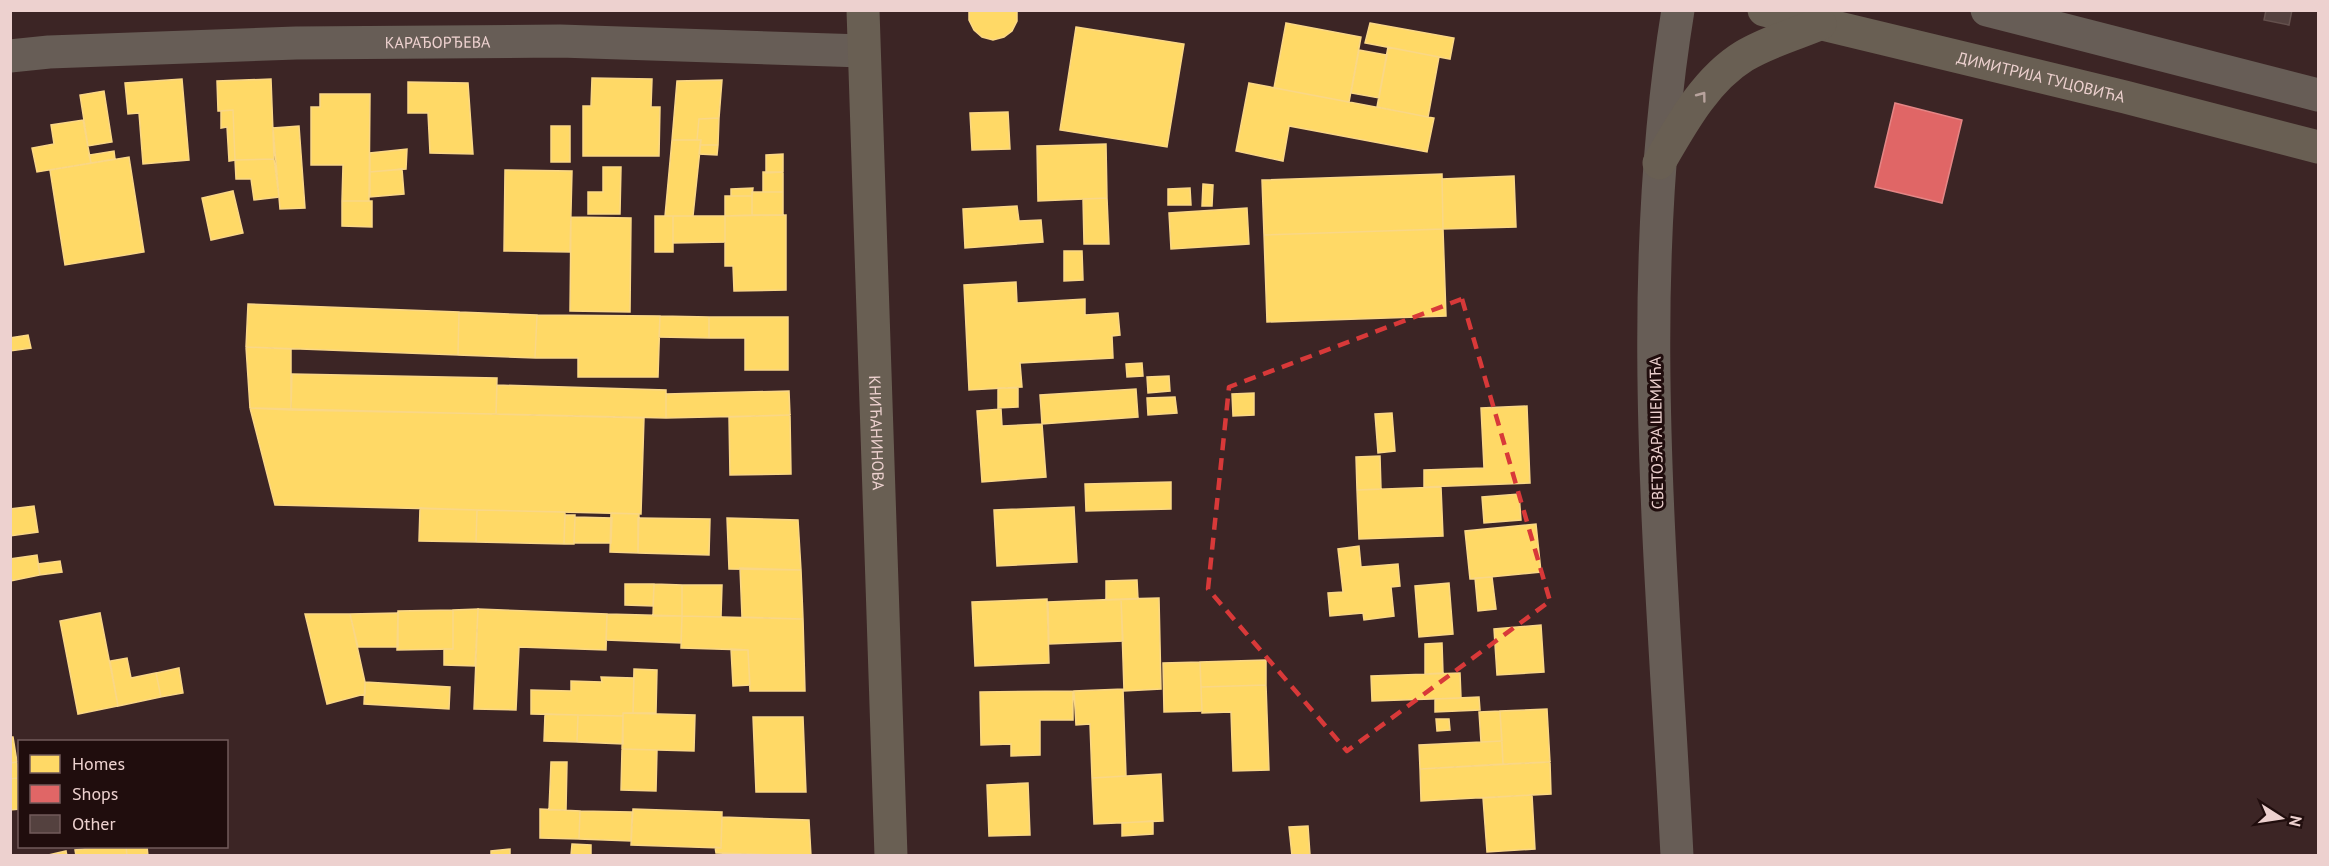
<svg xmlns="http://www.w3.org/2000/svg" width="2329" height="866" viewBox="0 0 2329 866" font-family="'PT Sans',sans-serif">
<style>
.homes{fill:#ffd966;stroke:#fad786;stroke-width:1.5}
.shops{fill:#e06666;stroke:#e48686;stroke-width:1.5}
.building{fill:#54413f;stroke:#64504d;stroke-width:1.5}
.lines{fill:none;stroke-linecap:round;stroke-linejoin:round}
.minor{stroke:#675d56;stroke-width:33}
.major{stroke:#695f53;stroke-width:33}
.oneway{stroke:#b8a39d}
.marked{fill:none;stroke:#d83939;stroke-width:4.5;stroke-dasharray:12 8;stroke-linejoin:round}
.labels{text-anchor:middle;stroke-width:6;stroke-linejoin:round;paint-order:stroke}
.street-label{font-size:16px;fill:#edd1cf;stroke:#200d0d}
</style>
<rect width="100%" height="100%" fill="#3c2525"/>
<path class="homes" d="M969 10H1017V21L1012 31 1004 37 993 40 982 37 974 30 969 20Z
M1286 23 1361 37 1349 102 1274 88Z
M1370 23 1454 38 1450 59 1365 43Z
M1076 27 1184 44 1167 147 1060 130Z
M1388 47 1439 57 1428 117 1377 107Z
M1359 50 1387 55 1379 98 1351 93Z
M592 78 652 79 651 107H660L659 156H583V106H591Z
M182 79 189 160 143 164 139 113 128 114 125 83Z
M271 79 274 159 235 160 233 110 218 111 217 81Z
M722 80 719 118 699 119 697 140H672L677 81Z
M408 82 468 83 473 154 430 153 428 113H408Z
M1249 83 1434 118 1427 152 1289 126 1283 161 1236 151Z
M104 91 112 142 88 146 80 95Z
M320 94H370L369 201H342L343 165H311V107H320Z
M233 110 235 160 229 161 227 127 221 128V111Z
M1008 112 1010 149 972 150 970 113Z
M719 118 718 145H700L701 140H697L699 119Z
M83 120 91 163 37 172 32 148 54 144 51 125Z
M299 126 305 208 280 209 273 128Z
M551 126H570V162H551Z
M672 140H701L693 216H665Z
M1106 144 1107 198 1038 201 1037 146Z
M700 145H718L717 155 699 154Z
M407 149 406 169 370 172V153Z
M114 151 115 159 91 163 89 155Z
M783 154V172L766 173V155Z
M129 157 144 252 65 265 50 170Z
M274 159 279 197 254 200 251 179H236L235 160Z
M603 167H621L620 214H588V192H603Z
M402 169 404 194 370 197V172Z
M505 170 572 171 570 252 504 251Z
M763 172H783V192H763Z
M1442 174 1443 229 1264 235 1262 180Z
M1514 176 1516 227 1443 229 1442 179Z
M1203 184 1213 185 1212 206H1202Z
M753 188 752 196H731V189Z
M1190 188 1191 205H1168V189Z
M233 191 243 233 211 240 202 198Z
M752 192H783V215H752Z
M725 196H752V215L725 216Z
M1107 198 1109 244H1084L1083 199Z
M342 201H372V227L342 226Z
M1017 206 1019 221 1041 220 1043 242 965 248 963 209Z
M1247 208 1249 244 1171 249 1169 213Z
M786 215V290L734 291 733 266H725V216Z
M655 216H673V252H655Z
M673 216H725V242L673 243Z
M571 217 631 218 630 312 570 311Z
M1443 229 1446 316 1267 322 1264 235Z
M1064 251H1082L1083 280 1064 281Z
M1016 282 1017 303 1085 299V315L1118 313 1120 335 1112 336 1113 358 1020 363 1022 387 969 390 964 285Z
M248 304 459 312 458 355 246 347Z
M459 312 537 315 535 358 458 355Z
M537 315 660 316 658 377H578V358H535Z
M660 316 709 317V338L659 337Z
M709 317H788V370H745V338H709Z
M28 335 31 348 10 351V338Z
M246 347 291 349V410L250 408Z
M1142 363 1143 376 1127 377 1126 364Z
M292 374 497 378 496 414 291 410Z
M1169 376 1170 391 1148 393 1147 377Z
M497 385 666 390V418L496 414Z
M998 388H1018V407L998 408Z
M1136 389 1138 417 1042 424 1040 395Z
M789 391 790 415 666 418V394Z
M1254 393V415L1233 416 1232 394Z
M1175 397 1177 413 1148 415 1147 398Z
M1527 406 1530 483 1424 487V470L1484 468 1481 408Z
M250 408 644 418 641 514 275 505Z
M1001 409 1002 426 1042 424 1046 477 982 482 977 411Z
M1392 413 1395 451 1378 453 1375 414Z
M790 415 791 474 730 475 729 417Z
M1380 456 1381 489 1357 490 1356 457Z
M1171 482V509L1086 511 1085 484Z
M1441 487 1443 536 1359 539 1357 490Z
M1519 494 1521 520 1484 523 1482 497Z
M34 506 38 532 10 536V509Z
M1074 507 1077 562 997 566 994 510Z
M420 508 477 510 476 542 419 541Z
M477 510 565 512 564 544 476 542Z
M611 513 639 514 638 553 610 552Z
M565 515H575L574 544H564Z
M575 517 612 518 611 543H574Z
M638 518 710 519 709 555 638 553Z
M727 518 798 520 801 570 729 569Z
M1536 524 1541 572 1470 579 1465 531Z
M1359 546 1361 567 1398 564 1400 586 1391 587 1394 616 1364 620 1363 613 1330 616 1328 593 1343 592 1338 549Z
M37 555 40 575 10 581V559Z
M60 561 62 572 40 575 38 564Z
M740 568 801 570 803 619 742 617Z
M1492 577 1496 609 1478 611 1475 578Z
M1137 580 1138 599 1106 600V581Z
M1449 583 1453 634 1419 637 1415 586Z
M625 584H654L653 606 625 605Z
M654 584 682 585V616H653Z
M682 585H722L721 617 682 616Z
M1159 598 1161 689 1124 691 1121 599Z
M1047 599 1049 663 975 666 972 602Z
M1121 599 1123 641 1049 644 1048 602Z
M478 609 475 666 444 665V649H453V610Z
M478 609 607 614 606 650 519 647 516 710 474 709Z
M453 610V649L397 650 398 611Z
M100 613 118 706 78 714 60 621Z
M398 613V647H358L350 614Z
M305 614H350L365 682V694L327 704Z
M607 614 682 616 681 643 606 640Z
M682 616 803 619 805 691H750L748 650 681 648Z
M1541 625 1544 672 1497 675 1494 629Z
M1442 643 1443 673 1425 674V644Z
M731 649 748 650 750 685 733 686Z
M127 658 131 678 156 673 161 697 118 706 110 661Z
M1266 660V685L1201 687 1200 662Z
M1200 662 1202 711 1164 712 1163 663Z
M179 668 183 693 161 697 156 673Z
M634 669 657 670 656 713H633Z
M1460 673 1461 698 1372 701 1371 676Z
M601 677 634 678 633 713H623V716L531 714V690L571 691V681L602 682Z
M365 682 450 687 449 709 364 704Z
M1266 685 1269 770 1233 771 1231 712 1202 713 1201 687Z
M1123 689 1126 776 1092 778 1090 724 1076 725 1074 691Z
M1073 691V720H1040V755L1011 756V744L981 745 980 692Z
M1479 697 1480 710 1435 712V699Z
M1547 709 1550 762 1503 764 1500 711Z
M1500 711 1502 741 1481 742 1479 712Z
M623 713 695 715 694 751 622 749Z
M545 714 578 715 577 742 544 741Z
M578 715 623 716V744L577 742Z
M753 717H803L806 792H756Z
M1436 719H1449L1450 730 1437 731Z
M10 737H13L17 762 10 763Z
M1502 741 1503 764 1420 769 1419 745Z
M622 749 657 750 656 791 621 790Z
M17 762 18 778 10 779V763Z
M551 762H567L566 810H549Z
M1550 762 1551 794 1421 801 1420 769Z
M1161 774 1163 821 1094 824 1092 778Z
M18 778 20 809 10 810V779Z
M1028 783 1030 835 989 836 987 785Z
M1532 795 1535 849 1487 852 1483 798Z
M540 809 580 811 579 839 540 838Z
M633 809 722 812 721 848 631 845Z
M580 811 632 812 631 841 579 839Z
M722 817 809 820 811 856 716 853 715 847 721 848Z
M1153 821V834L1122 836V823Z
M1308 826 1310 855 1292 856 1289 827Z
M572 844 591 845V856L571 855Z
M109 846H126L127 856H76L75 850Z
M126 846H147L148 856H127Z
M510 849V856H491V851Z
M66 851 67 856H44Z"/>
<path class="shops" d="M1895 103 1962 120 1942 203 1875 187Z"/>
<path class="building" d="M2266 10H2292L2289 25 2264 20Z"/>
<g class="lines">
<g class="minor">
<path d="M1987 10 2318 95"/>
<path id="s1" d="M10 56 49 52 296 43 560 41 863 51"/>
<path d="M1677 856C1663 574 1632 290 1678 10"/>
</g>
<g class="major">
<path id="s2" d="M863 10 891 856"/>
<path id="s3" d="M1764 10 2125 97 2318 147"/>
<path d="M1659 163C1681 125 1705 80 1744 56 1767 42 1795 34 1820 24"/>
</g>
</g>
<defs><path id="oneway-chevron" d="M-2-3.5L2.5 0L-2 3.5" fill="none" stroke-width="1.6" stroke-linecap="round" stroke-linejoin="round" transform="scale(1.5)"/></defs>
<use class="oneway" href="#oneway-chevron" transform="translate(1702 96) rotate(-53)"/>
<path class="marked" d="M1462 299 1550 601 1347 751 1208 589 1229 387Z"/>
<g class="labels">
<g class="street-label">
<text dy="6" stroke="none"><textPath href="#s1" startOffset="428">КАРАЂОРЂЕВА</textPath></text>
<text dy="6" stroke="none"><textPath href="#s3" startOffset="285">ДИМИТРИЈА ТУЦОВИЋА</textPath></text>
<text dy="6" stroke="none"><textPath href="#s2" startOffset="423">КНИЋАНИНОВА</textPath></text>
<text transform="translate(1656 433) rotate(-91)" y="6">СВЕТОЗАРА ШЕМИЋА</text>
</g>
</g>
<rect width="2329" height="866" fill="none" stroke="#edd1cf" stroke-width="24"/>
<rect x="18" y="740" width="210" height="108" fill="#200d0d" stroke="#725b5b" stroke-width="1.5"/>
<rect x="30" y="755" width="30" height="18" fill="#ffd966" stroke="#725b5b" stroke-width="1.5"/>
<text x="72" y="770" font-size="18" fill="#edd1cf">Homes</text>
<rect x="30" y="785" width="30" height="18" fill="#e06666" stroke="#725b5b" stroke-width="1.5"/>
<text x="72" y="800" font-size="18" fill="#edd1cf">Shops</text>
<rect x="30" y="815" width="30" height="18" fill="#54413f" stroke="#725b5b" stroke-width="1.5"/>
<text x="72" y="830" font-size="18" fill="#edd1cf">Other</text>
<g transform="translate(2281 818) rotate(102)" stroke="#200d0d" stroke-width="4.5" paint-order="stroke">
<path d="M0-4.5L10 22L0 15L-10 22Z" fill="#edd1cf"/>
<text y="-9" font-size="16" font-weight="bold" text-anchor="middle" fill="#edd1cf">N</text>
</g>
</svg>
